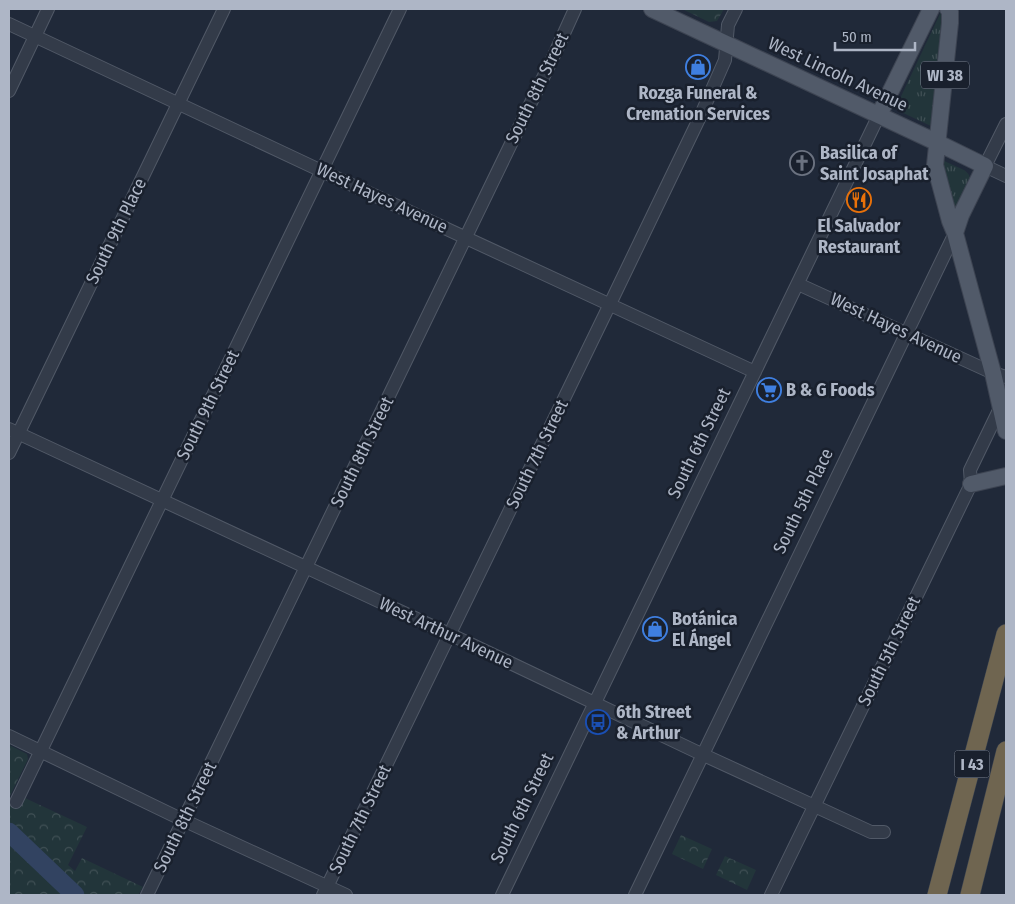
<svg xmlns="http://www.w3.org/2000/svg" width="1015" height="904" viewBox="0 0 1015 904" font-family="'Fira Sans Condensed',sans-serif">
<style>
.grass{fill:url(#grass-tufts)}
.forest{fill:url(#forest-crowns)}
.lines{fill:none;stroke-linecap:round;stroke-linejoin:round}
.river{stroke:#324361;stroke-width:19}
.minor-casing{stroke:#515967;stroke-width:14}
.major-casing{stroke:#3d4452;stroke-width:18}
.highway-casing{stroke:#3b4350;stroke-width:20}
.minor{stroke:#333b49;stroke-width:12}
.major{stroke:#515a69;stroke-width:16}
.highway{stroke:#6f6550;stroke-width:19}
.labels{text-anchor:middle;stroke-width:5;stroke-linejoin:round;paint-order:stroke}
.shield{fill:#19202d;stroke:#818998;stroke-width:1}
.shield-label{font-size:16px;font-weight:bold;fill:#aeb6c6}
.street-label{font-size:18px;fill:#aeb6c6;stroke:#19202d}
.poi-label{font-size:18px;font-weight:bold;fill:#aeb6c6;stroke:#19202d;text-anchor:start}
</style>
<defs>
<pattern id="grass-tufts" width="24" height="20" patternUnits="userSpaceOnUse" patternTransform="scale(1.25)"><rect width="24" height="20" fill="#22353a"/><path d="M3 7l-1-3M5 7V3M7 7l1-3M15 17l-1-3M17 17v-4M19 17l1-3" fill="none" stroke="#405055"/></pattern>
<pattern id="forest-crowns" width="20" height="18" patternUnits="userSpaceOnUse" patternTransform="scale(1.25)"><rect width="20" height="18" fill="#22353a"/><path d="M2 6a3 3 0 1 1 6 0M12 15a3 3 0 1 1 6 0" fill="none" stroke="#405055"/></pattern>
</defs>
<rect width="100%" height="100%" fill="#202939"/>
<path class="grass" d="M942 13 944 14 933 127 899 111 896 107 940 14Z
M942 160 964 170C968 173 970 175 970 180L955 210 941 161Z"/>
<path class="forest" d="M682 9H724L717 21 709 22Z
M9 745 27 754 28 759 9 798Z
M25 798 87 827 68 865 75 871 82 858 143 887 138 895H9V802L20 808Z
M681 835 712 849 703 869 672 854Z
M725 856 756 870 747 890 716 875Z"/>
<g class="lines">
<path class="river" d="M9 832 75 895"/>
<defs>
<path id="minor" d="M9 24 311 166 755 372
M9 91 48 9
M1006 124 985 166 1006 176
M798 284 993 373 1006 377
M9 429 460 639 695 751 871 832H884
M9 453 224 9
M9 736 183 820 346 895
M16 802 400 9
M147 895 556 51 575 9
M323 895 610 304 699 119 725 60 728 25 736 9
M502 895 879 115
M635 895 955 233
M771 895 971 484 970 470 1001 406"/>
<path id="major" d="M652 9 938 143 985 166 961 215 955 233
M948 9 950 11V23L935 165 950 221 955 233 972 296 993 373 1006 431
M879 115 931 9
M971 484 1006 476"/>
<path id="highway" d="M937 895 1006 634
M970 895 1006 751"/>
</defs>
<use href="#minor" class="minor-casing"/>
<use href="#major" class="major-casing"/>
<use href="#highway" class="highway-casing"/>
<use href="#minor" class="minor"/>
<use href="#major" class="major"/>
<use href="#highway" class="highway"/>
</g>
<defs>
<symbol id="shop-ring" viewBox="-11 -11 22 22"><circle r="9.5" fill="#19202d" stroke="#3f7fe0" stroke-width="1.5"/><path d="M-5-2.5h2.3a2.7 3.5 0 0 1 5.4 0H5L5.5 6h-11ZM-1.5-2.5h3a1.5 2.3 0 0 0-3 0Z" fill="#3f7fe0"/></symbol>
<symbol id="church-ring" viewBox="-11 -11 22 22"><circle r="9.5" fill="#19202d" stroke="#6b7280" stroke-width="1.5"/><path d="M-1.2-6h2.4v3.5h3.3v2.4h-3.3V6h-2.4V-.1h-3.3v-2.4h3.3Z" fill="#6b7280"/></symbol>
<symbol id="restaurant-ring" viewBox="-11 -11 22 22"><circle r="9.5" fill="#19202d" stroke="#e8710a" stroke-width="1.5"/><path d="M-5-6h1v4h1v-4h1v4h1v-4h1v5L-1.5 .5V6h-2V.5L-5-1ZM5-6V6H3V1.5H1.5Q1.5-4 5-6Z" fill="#e8710a"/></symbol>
<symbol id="supermarket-ring" viewBox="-11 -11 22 22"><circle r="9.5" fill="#19202d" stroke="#3f7fe0" stroke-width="1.5"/><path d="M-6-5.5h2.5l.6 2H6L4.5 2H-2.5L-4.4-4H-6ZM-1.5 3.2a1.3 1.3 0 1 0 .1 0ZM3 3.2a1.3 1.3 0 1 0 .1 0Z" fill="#3f7fe0"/></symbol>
<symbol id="bus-ring" viewBox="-11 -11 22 22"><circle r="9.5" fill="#19202d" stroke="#1a4fb4" stroke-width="1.5"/><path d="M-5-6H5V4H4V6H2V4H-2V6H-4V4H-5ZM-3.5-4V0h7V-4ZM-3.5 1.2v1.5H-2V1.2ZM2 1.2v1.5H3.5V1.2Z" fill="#1a4fb4"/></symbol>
</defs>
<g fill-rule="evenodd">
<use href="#shop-ring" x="684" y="53" width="28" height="28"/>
<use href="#church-ring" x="788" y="149" width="28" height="28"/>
<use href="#restaurant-ring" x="845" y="186" width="28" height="28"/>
<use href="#supermarket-ring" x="755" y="376" width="28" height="28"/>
<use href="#shop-ring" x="641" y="615" width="28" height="28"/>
<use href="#bus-ring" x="584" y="708" width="28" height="28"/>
</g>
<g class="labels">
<g class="shield">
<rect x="921" y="61.5" width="48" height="27" rx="4"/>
<rect x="954.5" y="750.5" width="35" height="27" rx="4"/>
</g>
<g class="shield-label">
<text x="945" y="81">WI 38</text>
<text x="972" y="770">I 43</text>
</g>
<g class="street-label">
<text transform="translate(838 74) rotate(25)" y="6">West Lincoln Avenue</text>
<text transform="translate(537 88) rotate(-64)" y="6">South 8th Street</text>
<text transform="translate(382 198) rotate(25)" y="6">West Hayes Avenue</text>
<text transform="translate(116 231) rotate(-64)" y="6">South 9th Place</text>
<text transform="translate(896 328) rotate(25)" y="6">West Hayes Avenue</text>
<text transform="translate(208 405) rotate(-64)" y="6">South 9th Street</text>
<text transform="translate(699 443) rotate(-64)" y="6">South 6th Street</text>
<text transform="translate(362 452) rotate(-64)" y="6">South 8th Street</text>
<text transform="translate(537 454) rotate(-64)" y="6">South 7th Street</text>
<text transform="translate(803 501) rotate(-64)" y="6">South 5th Place</text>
<text transform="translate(446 633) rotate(25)" y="6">West Arthur Avenue</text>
<text transform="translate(889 651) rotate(-64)" y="6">South 5th Street</text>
<text transform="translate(522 808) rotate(-64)" y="6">South 6th Street</text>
<text transform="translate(185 817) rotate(-64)" y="6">South 8th Street</text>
<text transform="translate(360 819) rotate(-64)" y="6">South 7th Street</text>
</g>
<g class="poi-label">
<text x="698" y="99" text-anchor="middle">Rozga Funeral &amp;<tspan x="698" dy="21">Cremation Services</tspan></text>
<text x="820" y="159">Basilica of<tspan x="820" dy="21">Saint Josaphat</tspan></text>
<text x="859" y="232" text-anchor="middle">El Salvador<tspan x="859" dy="21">Restaurant</tspan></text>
<text x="786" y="396">B &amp; G Foods</text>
<text x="672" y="625">Botánica<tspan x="672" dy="21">El Ángel</tspan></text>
<text x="616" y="718">6th Street<tspan x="616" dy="21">&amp; Arthur</tspan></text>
</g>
</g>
<rect width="1015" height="904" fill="none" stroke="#aeb6c6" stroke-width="20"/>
<path d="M835 42v8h80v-8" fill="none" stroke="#aeb6c6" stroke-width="2.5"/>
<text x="842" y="42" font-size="15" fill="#aeb6c6" stroke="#19202d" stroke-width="4" paint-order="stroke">50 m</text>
</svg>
